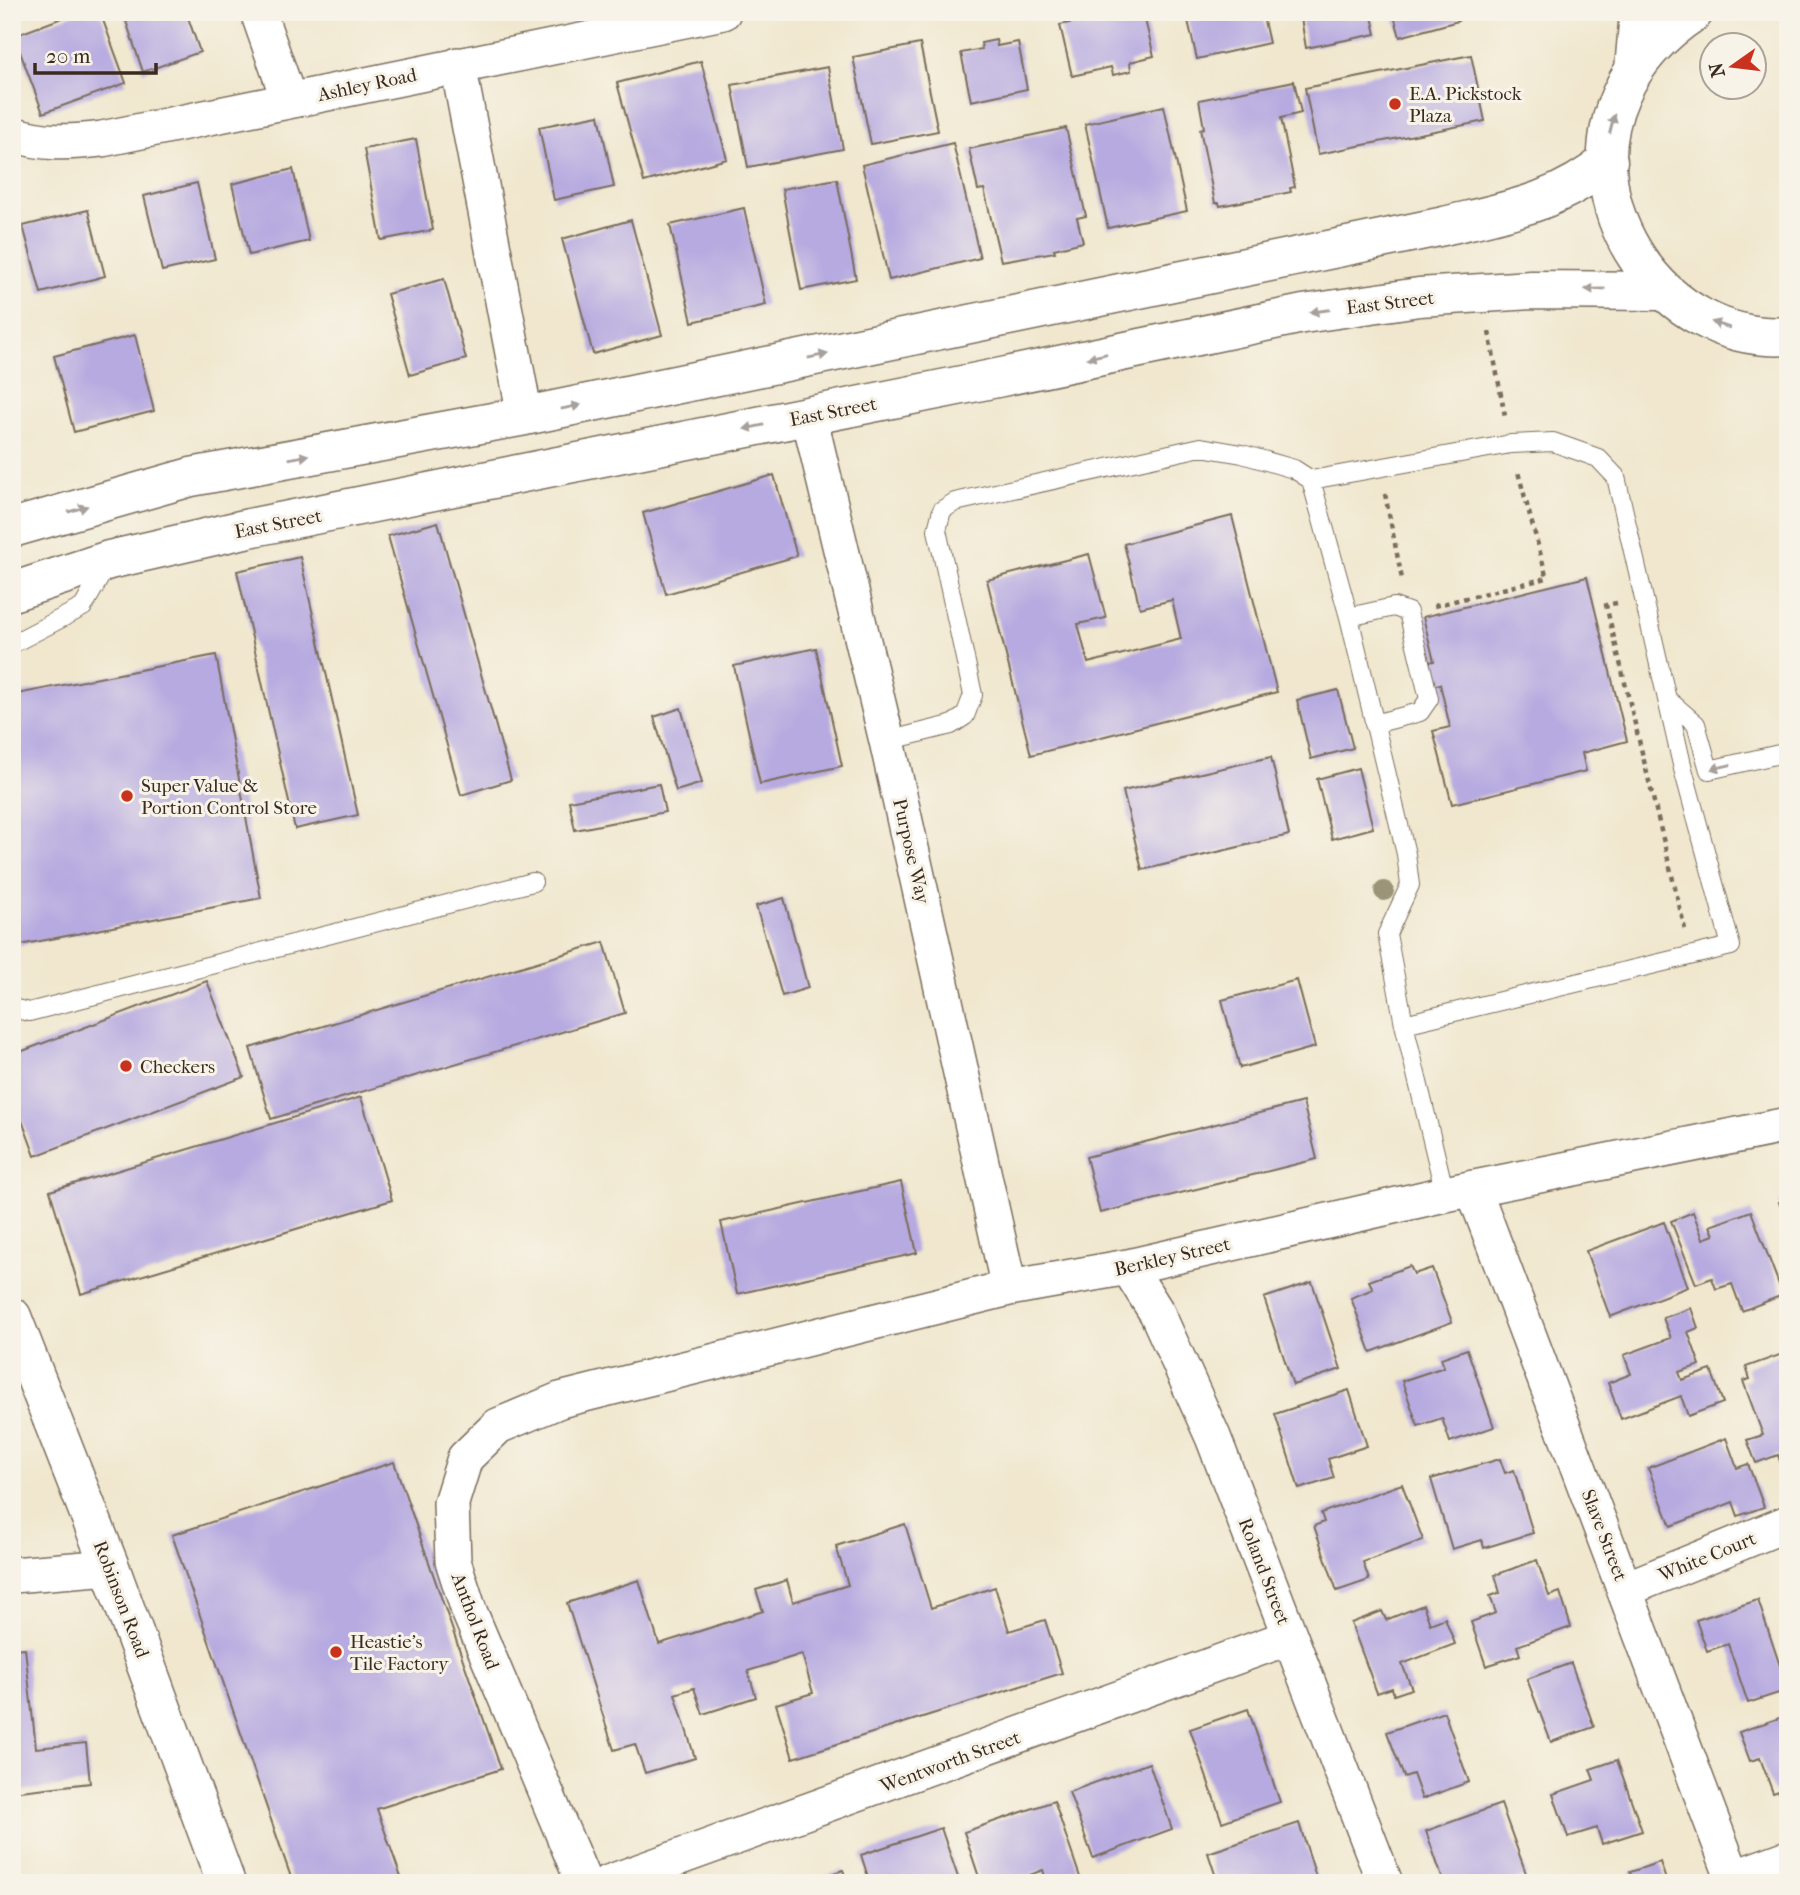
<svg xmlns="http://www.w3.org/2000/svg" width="1800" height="1895" viewBox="0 0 1800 1895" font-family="'IM FELL French Canon',serif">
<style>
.building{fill:#b7aae0}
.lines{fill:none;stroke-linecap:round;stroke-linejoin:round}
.lane-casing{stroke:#7a6c5c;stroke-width:20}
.street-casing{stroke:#7a6c5c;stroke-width:38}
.secondary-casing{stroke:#7a6c5c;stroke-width:41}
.highway-casing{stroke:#7a6c5c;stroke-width:41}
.path{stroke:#7a6c5c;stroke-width:4.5;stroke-dasharray:5 5;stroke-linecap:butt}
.lane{stroke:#fff;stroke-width:18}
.street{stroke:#fff;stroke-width:35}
.secondary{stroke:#fff;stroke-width:38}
.highway{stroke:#fff;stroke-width:38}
.tree{fill:#9b9478}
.oneway{fill:#a79f9a}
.poi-dot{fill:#c8321e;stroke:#f7f3e8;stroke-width:2.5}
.labels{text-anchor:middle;stroke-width:6;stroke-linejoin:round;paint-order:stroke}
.street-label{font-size:19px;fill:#3b2a1e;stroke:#f7f3e8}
.poi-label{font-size:19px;fill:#3b2a1e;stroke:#f7f3e8;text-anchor:start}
</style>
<rect width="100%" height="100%" fill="#f7f3e8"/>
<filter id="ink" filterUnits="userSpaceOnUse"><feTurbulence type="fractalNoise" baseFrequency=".0143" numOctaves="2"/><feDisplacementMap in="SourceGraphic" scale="14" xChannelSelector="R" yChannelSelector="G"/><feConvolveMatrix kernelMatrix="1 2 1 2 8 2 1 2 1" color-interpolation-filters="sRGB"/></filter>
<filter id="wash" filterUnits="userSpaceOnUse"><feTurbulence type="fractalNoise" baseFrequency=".00686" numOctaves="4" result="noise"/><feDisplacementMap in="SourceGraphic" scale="28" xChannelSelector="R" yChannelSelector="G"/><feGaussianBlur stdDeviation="1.57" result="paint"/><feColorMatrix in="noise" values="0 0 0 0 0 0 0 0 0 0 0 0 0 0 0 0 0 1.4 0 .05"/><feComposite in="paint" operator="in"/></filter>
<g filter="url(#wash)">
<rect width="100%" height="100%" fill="#f0e7ce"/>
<g id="blocks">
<path class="building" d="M78 12H100L126 83 43 113 14 36Z
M123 12H186L200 52 143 72Z
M1094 12H1143L1154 56 1130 62 1131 71 1113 75 1111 67 1072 76 1060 25 1095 17Z
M1186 12H1262L1269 43 1197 59Z
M1300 12H1371L1376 34 1306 48Z
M1393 12H1455L1458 21 1400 37Z
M996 40 997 46 1018 42 1027 89 971 101 961 53 982 49 981 43Z
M920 44 938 131 871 144 853 57Z
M1471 55 1485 121 1318 154 1305 88Z
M701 61 727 159 644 182 617 83Z
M828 67 843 149 748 167 732 85Z
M1294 81 1301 113 1281 118 1295 187 1290 188 1291 192 1220 206 1219 203H1215L1200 129 1204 128 1199 100Z
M1164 106 1187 211 1108 228 1085 124Z
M599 115 614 187 554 200 539 127Z
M1066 128 1086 216 1077 218 1083 242 1054 249 1055 252 1001 261 984 189 978 190 969 149Z
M416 139 433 230 381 240 364 149Z
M953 143 980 258 889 280 862 165Z
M293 169 309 241 249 255 232 184Z
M837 179 856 279 801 290 782 189Z
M197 183 215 259 162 271 144 196Z
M744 208 766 305 692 322 670 225Z
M88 210 105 276 41 293 23 226Z
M631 220 662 335 593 354 562 239Z
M444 279 466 359 410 375 387 294Z
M135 335 154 411 74 432 54 356Z
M774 475 797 556 666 594 643 513Z
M1232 516 1277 692 1031 755 987 580 1089 554 1106 618 1078 624 1088 663 1181 639 1172 600 1140 608 1124 544Z
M438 522 511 780 461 795 388 536Z
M300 557 358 815 295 829 237 571Z
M1587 577 1627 741 1582 753 1586 771 1452 804 1433 731 1450 727 1440 684 1429 687 1424 663 1434 661 1423 617Z
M816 648 842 766 760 784 734 666Z
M216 655 261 898 20 945 12 903V695Z
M1338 690 1353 748 1311 759 1297 700Z
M681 708 702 783 676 791 654 717Z
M1271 757 1289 835 1142 870 1123 791Z
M1358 768 1373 828 1332 839 1317 779Z
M659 784 665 812 575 830 569 801Z
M784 898 808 988 782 996 756 906Z
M604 942 625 1013 271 1119 250 1048Z
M1297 980 1315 1047 1240 1068 1222 1000Z
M207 981 244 1077 35 1156 12 1093V1055Z
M361 1097 392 1200 81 1294 50 1191Z
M1303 1102 1317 1159 1100 1213 1086 1157Z
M901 1182 917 1253 737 1294 721 1222Z
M1788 1199V1224H1787L1779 1202Z
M1751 1211 1783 1295 1742 1311 1732 1284 1716 1289 1712 1278 1696 1284 1671 1221 1693 1212 1703 1239 1714 1235 1710 1226Z
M1664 1222 1688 1287 1610 1317 1586 1251Z
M1410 1266 1414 1274 1432 1268 1452 1322 1371 1352 1351 1298 1373 1289 1369 1281Z
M1312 1282 1341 1369 1293 1385 1264 1298Z
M1691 1308 1698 1328 1688 1332 1700 1365 1679 1372 1682 1380 1711 1370 1723 1403 1688 1416 1681 1396 1621 1419 1608 1383 1631 1374 1624 1355 1671 1338 1663 1318Z
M1467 1349 1494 1427 1450 1442 1442 1418 1418 1426 1402 1381 1444 1367 1441 1358Z
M1788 1352V1459L1780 1461 1778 1455 1756 1463 1747 1440 1763 1435 1743 1381 1750 1379 1746 1367Z
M1349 1390 1367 1446 1328 1459 1334 1478 1299 1489 1275 1414Z
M1726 1438 1737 1468 1748 1464 1764 1507 1738 1516 1733 1502 1671 1526 1648 1468Z
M1500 1459 1505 1473 1514 1470 1533 1533 1484 1548 1482 1540 1452 1549 1431 1479Z
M394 1462 501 1769 377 1809 403 1883H293L172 1535Z
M1402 1484 1423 1540 1363 1562 1369 1580 1337 1591 1314 1526 1324 1522 1321 1513Z
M905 1524 931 1608 995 1587 1009 1631 1045 1620 1062 1673 793 1758 776 1704 813 1693 802 1654 748 1671 756 1697 703 1714 694 1688 675 1694 695 1758 645 1773 635 1744 614 1750 567 1603 639 1580 659 1644 763 1611 756 1590 787 1580 793 1602 848 1585 836 1546Z
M1537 1560 1549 1596 1560 1592 1571 1627 1517 1646 1520 1655 1486 1666 1471 1622 1496 1613 1490 1596 1500 1593 1495 1575Z
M1758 1600 1788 1690 1748 1703 1728 1644 1707 1651 1696 1620Z
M1423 1605 1430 1624 1445 1618 1455 1644 1402 1664 1412 1689 1394 1695 1392 1688 1377 1693 1351 1623 1382 1611 1386 1620Z
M25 1648 36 1748 86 1743 90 1783 12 1792V1649Z
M1571 1663 1594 1727 1551 1742 1527 1679Z
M1248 1709 1280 1802 1222 1822 1190 1729Z
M1444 1712 1469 1782 1422 1799 1413 1774 1404 1777 1387 1732Z
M1788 1715V1788L1773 1793 1760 1758 1750 1761 1739 1732Z
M1617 1760 1642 1831 1602 1844 1597 1828 1568 1837 1553 1794 1594 1780 1590 1769Z
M1149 1763 1172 1829 1093 1858 1069 1792Z
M1054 1801 1082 1883H1047L1043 1870 1008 1883H981L964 1832Z
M1501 1804 1527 1876 1507 1883H1444L1426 1831Z
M1299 1823 1318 1883H1218L1208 1853Z
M941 1828 960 1883H870L861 1855Z
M1660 1862 1667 1883H1634L1630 1872Z
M843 1870 848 1883H806V1882Z"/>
</g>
</g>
<g filter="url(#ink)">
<use href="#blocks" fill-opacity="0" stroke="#7a6c5c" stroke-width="2"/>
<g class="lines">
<defs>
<path id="lane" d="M1311 480 1349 617 1406 854 1410 885 1387 934 1404 1024 1445 1194
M1349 617 1394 607 1408 612 1429 699 1420 712 1374 724
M12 644 83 607 108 563
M1667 699 1696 724 1709 770 1788 752
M887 741 951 725 965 716 973 695 937 530 942 510 955 502 1201 447 1242 454 1294 469 1311 480 1511 444 1553 442 1598 458 1616 477 1683 769 1731 946 1404 1024
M12 1008 29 1012 533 882"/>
<path id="street" d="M258 12 289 100
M458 65 525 416
M12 134C43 144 70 143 102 139L723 12
M809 416 887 741 1009 1288
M1473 1188 1735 1883
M1128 1267 1157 1313 1213 1437 1385 1883
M12 1575 110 1567
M1626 1589 1788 1523
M1733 1878 1788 1858
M584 1883 469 1611 453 1561 451 1503 465 1458 498 1426 560 1400 1009 1288 1128 1267 1445 1194 1788 1125
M608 1883 1290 1637"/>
<path id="secondary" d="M12 528 191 477 525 416 1444 226C1506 211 1558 203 1608 161
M12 592 109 560 249 528 997 378 1303 314 1419 297 1531 290 1663 291
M12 1317 110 1567 226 1883"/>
<path id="highway" d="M1694 12C1662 33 1637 58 1621 94 1570 206 1664 345 1788 336
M1634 70 1639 12"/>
</defs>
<use href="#lane" class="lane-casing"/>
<use href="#street" class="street-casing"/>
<use href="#secondary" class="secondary-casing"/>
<use href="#highway" class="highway-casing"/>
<path class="path" d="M1489 332 1505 416
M1385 494 1402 579
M1617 603 1606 605 1685 929
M1434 606 1547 578 1518 472"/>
<use href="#lane" class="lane"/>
<use href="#street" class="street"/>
<use href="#secondary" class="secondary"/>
<use href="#highway" class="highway"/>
</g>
<circle class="tree" cx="1384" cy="891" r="10"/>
<defs><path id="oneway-solid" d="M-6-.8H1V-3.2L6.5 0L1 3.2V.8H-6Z" transform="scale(1.75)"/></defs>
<g class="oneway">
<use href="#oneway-solid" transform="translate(1612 124) rotate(-76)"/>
<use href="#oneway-solid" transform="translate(1595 289) rotate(179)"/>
<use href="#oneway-solid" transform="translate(1320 311) rotate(172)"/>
<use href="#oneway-solid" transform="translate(1721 325) rotate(-161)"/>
<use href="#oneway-solid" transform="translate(818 356) rotate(-11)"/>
<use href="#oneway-solid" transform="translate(1097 356) rotate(167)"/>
<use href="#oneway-solid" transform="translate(571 407) rotate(-12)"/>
<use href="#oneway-solid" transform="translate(754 427) rotate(168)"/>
<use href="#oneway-solid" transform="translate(299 457) rotate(-10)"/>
<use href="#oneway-solid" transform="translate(78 509) rotate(-17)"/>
<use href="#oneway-solid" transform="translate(1721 767) rotate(167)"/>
</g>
</g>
<g class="poi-dot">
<circle cx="1395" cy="104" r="7"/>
<circle cx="127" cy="796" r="7"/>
<circle cx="126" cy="1066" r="7"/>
<circle cx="336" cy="1652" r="7"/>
</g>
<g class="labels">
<g class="street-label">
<text transform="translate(367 84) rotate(-12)" y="7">Ashley Road</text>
<text transform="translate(1390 302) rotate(-7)" y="7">East Street</text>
<text transform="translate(833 411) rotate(-11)" y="7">East Street</text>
<text transform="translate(278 523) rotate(-11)" y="7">East Street</text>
<text transform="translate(912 851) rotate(77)" y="7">Purpose Way</text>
<text transform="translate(1172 1256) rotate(-13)" y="7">Berkley Street</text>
<text transform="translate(1605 1535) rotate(69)" y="7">Slave Street</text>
<text transform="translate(1707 1556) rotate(-22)" y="7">White Court</text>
<text transform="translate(1265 1571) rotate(69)" y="7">Roland Street</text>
<text transform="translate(122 1599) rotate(69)" y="7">Robinson Road</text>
<text transform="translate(476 1621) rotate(69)" y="7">Anthol Road</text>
<text transform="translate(950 1761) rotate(-20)" y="7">Wentworth Street</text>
</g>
<g class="poi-label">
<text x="1409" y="100">E.A. Pickstock<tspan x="1409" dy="22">Plaza</tspan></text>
<text x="141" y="792">Super Value &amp;<tspan x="141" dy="22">Portion Control Store</tspan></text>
<text x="140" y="1073">Checkers</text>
<text x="350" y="1648">Heastie's<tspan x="350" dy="22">Tile Factory</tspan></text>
</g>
</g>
<rect width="1800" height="1895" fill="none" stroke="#f7f3e8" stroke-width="42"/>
<g transform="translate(1733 66) rotate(256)"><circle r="33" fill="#f7f3e8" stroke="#aca397" stroke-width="2"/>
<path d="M0-5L12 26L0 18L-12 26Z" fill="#c8321e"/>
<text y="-10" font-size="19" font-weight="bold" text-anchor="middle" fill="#3b2a1e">N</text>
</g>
<path d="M35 63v10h121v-10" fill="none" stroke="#3b2a1e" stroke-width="3.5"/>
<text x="46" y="63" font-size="21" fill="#3b2a1e" stroke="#f7f3e8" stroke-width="5" paint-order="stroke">20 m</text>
</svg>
